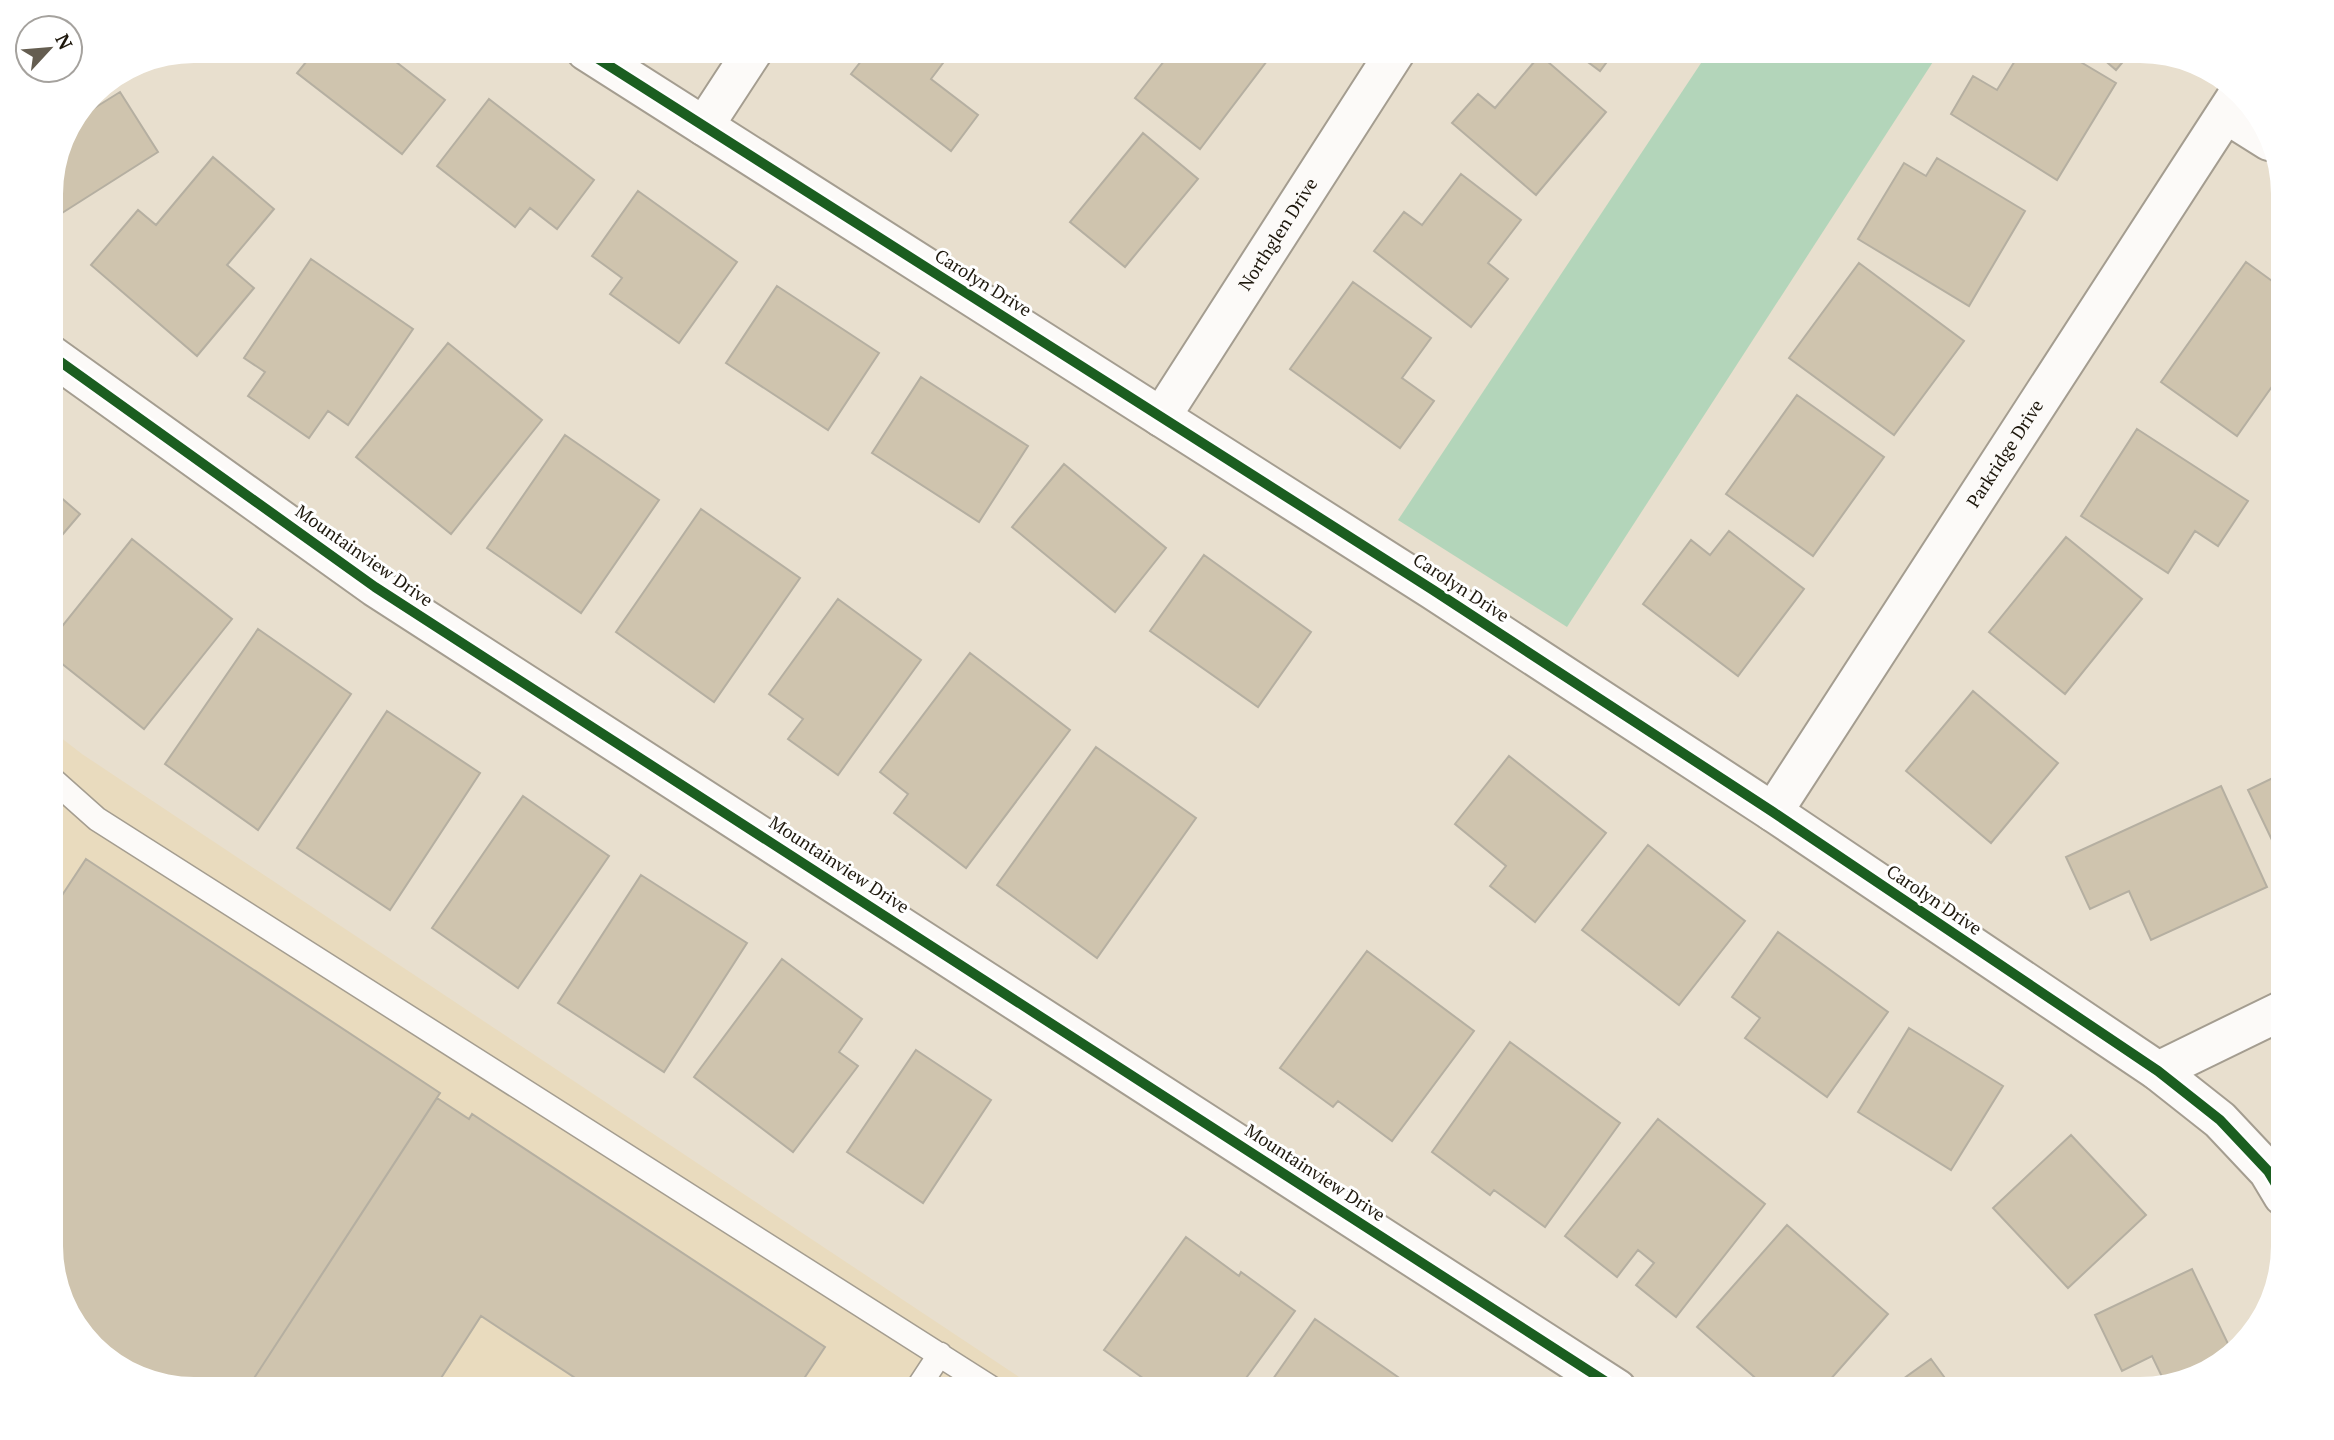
<svg xmlns="http://www.w3.org/2000/svg" width="2334" height="1440" viewBox="0 0 2334 1440" font-family="'PT Serif',serif">
<style>
.built{fill:#e9dbbe}
.green{fill:#b3d5ba}
.building{fill:#cfc4ae;stroke:#b5afa1;stroke-width:2}
.lines{fill:none;stroke-linecap:round;stroke-linejoin:round}
.lane-casing{stroke:#a49d90;stroke-width:26}
.street-casing{stroke:#a49d90;stroke-width:42}
.lane{stroke:#fcfaf8;stroke-width:23}
.street{stroke:#fcfaf8;stroke-width:38}
.cycleway-casing{stroke:#fff;stroke-width:15}
.cycleway{stroke:#1b5e20;stroke-width:10}
.labels{text-anchor:middle;stroke-width:6;stroke-linejoin:round;paint-order:stroke}
.street-label{font-size:18px;fill:#1d170c;stroke:#fff}
</style>
<rect width="100%" height="100%" fill="#e8dfce"/>
<path class="built" d="M51 730 82 754 1037 1389H194L122 1370 51 1255Z"/>
<path class="green" d="M1709 51H1940L1567 627 1398 520Z"/>
<path class="building" d="M315 51H382L445 100 402 154 297 73Z
M869 51H952L931 79 978 115 951 151 851 74Z
M1172 51H1271L1273 53 1200 149 1135 98Z
M1573 51H1615L1600 71Z
M2021 51H2062L2116 83 2057 180 1951 114 1973 76 1997 90Z
M2094 51H2132L2116 70Z
M1540 55 1606 112 1536 195 1452 123 1478 94 1495 108Z
M120 92 158 152 51 220V185L55 167 58 165 56 163 62 139 84 106 88 112Z
M489 99 594 180 557 229 530 208 515 227 437 166Z
M1143 133 1198 179 1125 267 1070 222Z
M213 157 274 209 227 265 254 288 197 356 91 265 138 210 156 225Z
M1937 158 2025 211 1969 306 1858 239 1904 163 1926 176Z
M1461 174 1521 220 1488 263 1508 279 1471 327 1374 251 1404 212 1422 225Z
M638 191 737 262 679 343 610 294 622 278 592 256Z
M311 259 413 329 348 425 328 411 309 438 248 396 265 372 244 358Z
M2246 262 2283 289V311L2273 326 2283 333V371L2237 436 2161 382Z
M1859 263 1964 341 1894 435 1789 358Z
M1353 282 1431 338 1402 378 1434 401 1400 448 1290 369Z
M777 286 879 353 828 430 726 363Z
M448 343 542 420 451 534 356 457Z
M921 377 1028 446 979 522 872 453Z
M1797 395 1884 457 1813 556 1726 494Z
M2137 429 2248 501 2218 546 2195 531 2168 573 2081 516Z
M565 435 659 500 581 613 487 548Z
M1064 464 1166 548 1115 612 1012 527Z
M51 489 80 514 51 548Z
M701 509 800 578 714 702 616 632Z
M1729 531 1804 589 1738 676 1643 604 1691 540 1710 555Z
M2066 537 2142 599 2065 694 1989 632Z
M132 539 232 619 144 729 51 655V640Z
M1204 555 1311 632 1258 707 1150 631Z
M838 599 921 660 838 775 788 739 803 719 769 694Z
M258 629 351 694 258 830 165 764Z
M970 653 1070 730 966 868 894 813 908 794 880 772Z
M1973 691 2058 763 1991 843 1906 771Z
M387 711 480 773 390 910 297 848Z
M1096 747 1196 818 1097 958 997 885Z
M1509 756 1606 833 1535 922 1490 886 1506 866 1455 824Z
M2283 773V863L2248 790Z
M2221 786 2267 887 2151 940 2129 891 2090 909 2066 857Z
M523 796 609 856 518 988 432 928Z
M1648 845 1745 921 1679 1005 1582 930Z
M86 859 440 1093 247 1389H194L122 1370 70 1318 51 1255V912Z
M641 875 747 943 664 1072 558 1003Z
M1778 932 1888 1012 1827 1097 1745 1038 1760 1018 1732 997Z
M1367 951 1474 1031 1392 1141 1338 1101 1333 1107 1280 1068Z
M782 959 862 1019 839 1052 858 1066 793 1152 694 1077Z
M1909 1028 2003 1086 1951 1170 1858 1112Z
M1510 1042 1620 1123 1545 1227 1494 1190 1490 1195 1432 1152Z
M916 1050 991 1100 923 1203 847 1152Z
M437 1098 469 1119 472 1114 825 1347 797 1389H592L481 1316 434 1389H247Z
M1658 1119 1765 1204 1676 1317 1636 1285 1654 1263 1638 1250 1617 1277 1565 1236Z
M2071 1135 2146 1215 2068 1288 1993 1208Z
M1787 1225 1888 1314 1822 1389H1768L1697 1327Z
M1186 1237 1239 1276 1241 1272 1295 1311 1238 1389H1158L1104 1350Z
M2192 1269 2231 1350 2222 1359 2187 1376 2165 1383 2152 1356 2122 1371 2095 1315Z
M1315 1319 1415 1389H1266Z
M1931 1359 1953 1389H1889Z"/>
<g class="lines">
<defs>
<path id="lane" d="M51 778 97 819 993 1389
M917 1389 940 1354"/>
<g id="street">
<path d="M586 51 1433 590 1773 812 2158 1071 2220 1120 2268 1171 2283 1196"/>
<path d="M2226 114 2269 141"/>
<path d="M704 126 753 51"/>
<path d="M51 355 375 587 1617 1389"/>
<path id="s1" d="M1161 417 1396 51"/>
<path id="s2" d="M1773 812 2237 96"/>
<path d="M2158 1071 2283 1010"/>
</g>
</defs>
<use href="#lane" class="lane-casing"/>
<use href="#street" class="street-casing"/>
<use href="#lane" class="lane"/>
<use href="#street" class="street"/>
<defs>
<path id="cycleway" d="M586 51 1433 590 1773 812 2158 1071 2220 1120 2268 1171 2283 1196
M51 355 375 587 1617 1389"/>
</defs>
<use href="#cycleway" class="cycleway-casing"/>
<use href="#cycleway" class="cycleway"/>
</g>
<g class="labels">
<g class="street-label">
<text dy="6" stroke="none"><textPath href="#s1" startOffset="217">Northglen Drive</textPath></text>
<text transform="translate(983 283) rotate(32)" y="6">Carolyn Drive</text>
<text dy="6" stroke="none"><textPath href="#s2" startOffset="427">Parkridge Drive</textPath></text>
<text transform="translate(364 556) rotate(35)" y="6">Mountainview Drive</text>
<text transform="translate(1461 588) rotate(33)" y="6">Carolyn Drive</text>
<text transform="translate(839 865) rotate(33)" y="6">Mountainview Drive</text>
<text transform="translate(1934 900) rotate(34)" y="6">Carolyn Drive</text>
<text transform="translate(1315 1173) rotate(33)" y="6">Mountainview Drive</text>
</g>
</g>
<path d="M0 0H2334V1440H0ZM194 63H2140A131 131 0 0 1 2271 194V1246A131 131 0 0 1 2140 1377H194A131 131 0 0 1 63 1246V194A131 131 0 0 1 194 63Z" fill="#fff" fill-rule="evenodd"/>
<g transform="translate(49 49) rotate(64)"><circle r="33" fill="#ffffff" stroke="#a5a29e" stroke-width="2"/>
<path d="M0-5L12 26L0 18L-12 26Z" fill="#645d50"/>
<text y="-10" font-size="19" font-weight="bold" text-anchor="middle" fill="#1d170c">N</text>
</g>
</svg>
